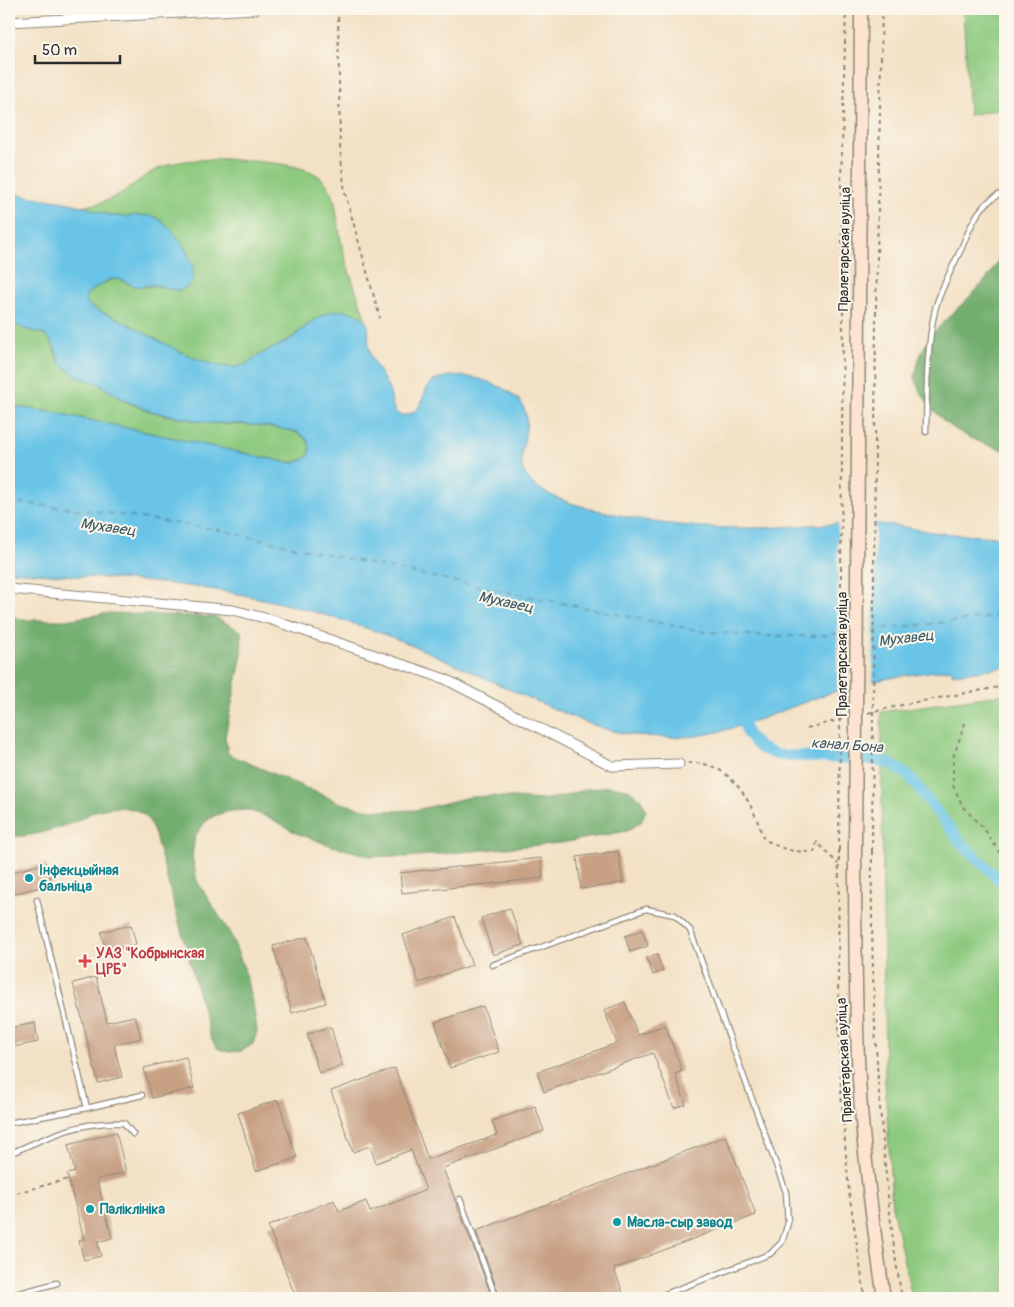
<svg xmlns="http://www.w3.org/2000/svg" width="1014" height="1307" viewBox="0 0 1014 1307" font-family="Pangolin,sans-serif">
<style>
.green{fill:#8dca7f;stroke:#5c7a55}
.forest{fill:#72ae6e;stroke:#4e6c4c}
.water{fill:#69c4e7;stroke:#4a7889}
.pier{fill:#f3e1c5}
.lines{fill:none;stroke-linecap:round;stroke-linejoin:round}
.canal{stroke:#69c4e7;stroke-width:11}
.ferry{stroke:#3e5963;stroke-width:1;stroke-dasharray:6 5;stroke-linecap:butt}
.building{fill:#c8a185}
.lane-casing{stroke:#8f8678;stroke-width:7}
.street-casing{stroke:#8f8678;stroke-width:11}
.secondary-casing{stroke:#8f8678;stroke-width:15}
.path{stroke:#8f8678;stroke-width:2;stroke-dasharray:4 4;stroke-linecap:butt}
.lane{stroke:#fff;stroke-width:4.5}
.street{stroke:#fff;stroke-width:9}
.secondary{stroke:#fde4d0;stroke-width:12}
.secondary-bridge-casing{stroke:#8f8678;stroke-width:15;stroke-linecap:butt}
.path-bridge{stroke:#8f8678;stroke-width:2;stroke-dasharray:4 4;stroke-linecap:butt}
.secondary-bridge{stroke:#fde4d0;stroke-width:12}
.culture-dot{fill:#0f9aa8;stroke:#fbf7ec;stroke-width:2}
.health-dot{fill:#e0444e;stroke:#fbf7ec;stroke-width:2}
.labels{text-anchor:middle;stroke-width:4;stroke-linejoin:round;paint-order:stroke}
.street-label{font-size:14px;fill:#2b2b2b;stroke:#fbf7ec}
.culture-label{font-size:14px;font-weight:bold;fill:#0d838f;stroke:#fbf7ec;text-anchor:start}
.health-label{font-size:14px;font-weight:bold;fill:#be3a42;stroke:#fbf7ec;text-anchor:start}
.water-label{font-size:15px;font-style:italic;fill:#3e5963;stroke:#fbf7ec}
</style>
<rect width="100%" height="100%" fill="#fbf7ec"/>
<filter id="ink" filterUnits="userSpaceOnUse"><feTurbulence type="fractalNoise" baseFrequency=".02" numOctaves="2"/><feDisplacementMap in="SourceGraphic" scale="10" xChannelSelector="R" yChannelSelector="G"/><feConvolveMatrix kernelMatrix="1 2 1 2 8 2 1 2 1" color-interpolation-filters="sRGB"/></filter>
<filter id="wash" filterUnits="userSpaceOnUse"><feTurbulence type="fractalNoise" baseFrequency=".0096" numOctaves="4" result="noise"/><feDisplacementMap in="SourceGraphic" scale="20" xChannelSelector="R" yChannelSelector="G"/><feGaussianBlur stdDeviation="1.12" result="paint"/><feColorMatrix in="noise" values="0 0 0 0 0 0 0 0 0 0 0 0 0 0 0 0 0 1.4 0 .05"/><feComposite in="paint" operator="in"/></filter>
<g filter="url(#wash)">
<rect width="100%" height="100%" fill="#f3e1c5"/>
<path class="green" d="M963 9H1005V108L969 115Z
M224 159C248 161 304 162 321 178 337 192 336 212 339 231 341 240 343 249 345 257 351 279 360 301 367 323 361 316 357 315 348 313 319 308 309 326 288 340 281 345 273 348 265 352 257 356 251 363 242 366 213 376 147 333 120 320 108 314 96 312 86 303 85 300 85 295 88 293 92 289 110 279 115 279 122 278 124 282 129 284 140 289 153 284 164 287L173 231C146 209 146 219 117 216 105 215 94 210 82 206 121 203 130 181 162 167 180 159 204 160 224 159Z
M9 320C21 329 32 328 43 334 56 341 53 357 63 366 73 374 85 377 97 382 107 387 116 395 125 401 132 405 142 408 150 411 174 418 199 422 224 424 243 425 283 424 299 434 322 448 308 464 285 462L57 413 9 406Z
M1005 694V1298H912L892 1206 885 1079 881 712Z"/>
<path class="forest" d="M1005 213V450C979 444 947 429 931 407 924 398 917 388 915 377 915 373 917 369 917 366 927 323 975 302 996 265 1005 247 1000 231 1005 213Z
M9 613 21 620H66L109 613 215 617 241 631 242 655 225 736 228 754 341 803 364 809 393 811 416 810 470 797 491 796 540 800 560 797 587 789 608 786 628 789 641 799 646 810 641 822 627 831 561 843 407 857 370 856 332 846 296 833 270 818 248 810 230 811 216 815 205 822 195 836 192 856 197 881 230 933 244 968 255 1015 257 1032 253 1044 242 1051 228 1052 217 1048 211 1039 155 835C153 830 151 822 147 818 135 804 109 806 93 812 86 815 80 820 72 823 53 830 29 838 9 836Z"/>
<path class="water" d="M9 192C33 198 59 200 83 206 94 210 104 215 116 216 128 218 142 213 154 217 172 223 212 276 183 289 174 293 166 287 157 285 150 284 142 288 135 286 127 284 123 278 114 279 107 279 100 286 94 289 87 293 84 295 86 303 96 312 109 314 121 320 149 334 212 375 241 366 249 364 255 358 261 354 269 349 278 347 286 342 306 329 324 305 350 312 377 318 365 336 370 353 374 367 386 379 390 393 392 400 392 410 398 414 401 416 407 415 409 414 425 409 421 392 431 383 444 372 471 376 486 381 499 386 516 393 523 406 537 435 502 466 540 489 560 502 587 508 610 513 658 525 707 529 756 528 796 527 835 522 875 524 893 524 909 528 926 531 952 535 979 536 1005 537V667L953 674 951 669C911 674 869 680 830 693 774 712 722 741 661 737 648 736 634 736 622 733 598 728 574 718 552 708 496 685 443 656 386 635 344 620 301 607 258 598 177 580 91 578 9 571V406L57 413 285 462 295 463 303 460 309 456 310 450 309 443 306 438 297 432 271 427 242 424 208 423 150 411 128 402 97 383 81 378 69 371 61 364 52 342 44 334 24 329 9 321Z"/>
<path class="pier" d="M838 521H875L873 685 837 694Z"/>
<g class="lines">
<path class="canal" d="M739 712 748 735 760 748 778 755 872 760 889 763 909 776 963 845 1005 885"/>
<path class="ferry" d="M9 502 87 510 220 530 389 568 705 632 765 636H817L850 632
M862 631 1005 616"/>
</g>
<g id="blocks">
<path class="building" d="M618 851 623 883 581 889 577 857Z
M541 858 543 878 402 893 400 873Z
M46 863 52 884 9 895V873Z
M510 908 523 945 493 955 481 918Z
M455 917 472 965 419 983 403 935Z
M131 925 136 944 106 951 101 932Z
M642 930 648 946 630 952 625 936Z
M307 937 326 1003 292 1013 273 946Z
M657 954 663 971 653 975 646 958Z
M96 977 107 1022 135 1016 141 1038 114 1045 122 1077 98 1083 73 983Z
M625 1002 638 1035 665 1025 682 1071 675 1074 686 1104 674 1108 653 1053 544 1092 537 1072 617 1043 604 1010Z
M483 1006 499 1052 450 1068 435 1022Z
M35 1023 38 1042 9 1048V1028Z
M331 1027 342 1066 319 1073 307 1034Z
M186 1057 194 1088 152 1098 144 1068Z
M395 1068 428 1159 497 1135 492 1121 535 1106 544 1131 443 1168 491 1295 483 1298H296L268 1226 334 1200 339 1211 366 1201 370 1212 426 1190 411 1150 376 1163 370 1146 353 1152 331 1091Z
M278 1100 297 1158 256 1171 238 1113Z
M116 1132 126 1172 97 1180 112 1238 97 1242 101 1256 84 1260 79 1241 84 1239 67 1174 75 1172 68 1145Z
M726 1136 756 1215 614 1269 625 1298H505L502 1291 498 1292 476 1231Z"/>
</g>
</g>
<g filter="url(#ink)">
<use href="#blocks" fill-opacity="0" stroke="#8f8678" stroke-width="1"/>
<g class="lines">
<defs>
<path id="lane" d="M926 432C927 391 926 350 935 310 939 292 954 265 962 247 971 224 980 201 1005 192
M492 965 646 909 675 915 690 930 786 1192 788 1223 782 1242 770 1254 655 1298
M87 1108 142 1095
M9 1123 87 1108 37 900
M9 1154C47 1137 81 1120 124 1123L133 1134
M460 1199 496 1298
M9 1296 57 1283"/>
<path id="street" d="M9 22 256 9
M9 589 233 610 269 619 445 679 612 766 679 764"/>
<path id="secondary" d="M859 308 861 9
M855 850C855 927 855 1003 859 1079 863 1152 873 1226 884 1298"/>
</defs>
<use href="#lane" class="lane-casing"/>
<use href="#street" class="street-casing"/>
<use href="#secondary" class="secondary-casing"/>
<path class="path" d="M338 9 340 148 345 193 380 318
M843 308 841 183 846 9
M876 308 882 9
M868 713 911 703 1005 686
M965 723 953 758V785L963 807 985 830 1005 861
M807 728 844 719
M688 763C693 763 699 763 704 764 737 771 755 809 763 838 782 850 792 852 814 852L817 842 838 864
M839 850 838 983 841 1093 849 1192 865 1298
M872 851C871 944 874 1039 882 1132 887 1188 892 1243 902 1298
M9 1195 68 1179
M9 1282 11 1289"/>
<use href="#lane" class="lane"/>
<use href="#street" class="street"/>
<use href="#secondary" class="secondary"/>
<defs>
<path id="secondary-bridge" d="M855 850 859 308"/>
</defs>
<use href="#secondary-bridge" class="secondary-bridge-casing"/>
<path class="path-bridge" d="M839 850 843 308
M872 851 876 308"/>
<use href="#secondary-bridge" class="secondary-bridge"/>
</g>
</g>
<g class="culture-dot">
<circle cx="29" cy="878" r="5"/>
<circle cx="90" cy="1209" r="5"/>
<circle cx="617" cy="1222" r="5"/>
</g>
<path class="health-dot" d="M82.5 953.5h5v5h5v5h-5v5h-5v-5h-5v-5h5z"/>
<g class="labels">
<g class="street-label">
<text transform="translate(844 249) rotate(-89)" y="5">Пралетарская вуліца</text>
<text transform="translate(842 654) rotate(-90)" y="5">Пралетарская вуліца</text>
<text transform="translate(844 1060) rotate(-93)" y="5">Пралетарская вуліца</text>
</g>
<g class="culture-label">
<text x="39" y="875">Інфекцыйная<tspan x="39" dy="16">бальніца</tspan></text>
<text x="100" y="1214">Паліклініка</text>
<text x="627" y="1227">Масла-сыр завод</text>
</g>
<g class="health-label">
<text x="96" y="958">УАЗ "Кобрынская<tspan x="96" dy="16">ЦРБ"</tspan></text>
</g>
<g class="water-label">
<text transform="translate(108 527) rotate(8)" y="5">Мухавец</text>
<text transform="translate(506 602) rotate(12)" y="5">Мухавец</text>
<text transform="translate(906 638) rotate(-7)" y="5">Мухавец</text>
<text transform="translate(847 745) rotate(4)" y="5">канал Бона</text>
</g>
</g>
<rect width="1014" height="1307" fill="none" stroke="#fbf7ec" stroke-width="30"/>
<path d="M35 55v8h85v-8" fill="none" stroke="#2b2b2b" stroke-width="2.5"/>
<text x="42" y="55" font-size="15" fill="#2b2b2b" stroke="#fbf7ec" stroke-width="4" paint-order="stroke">50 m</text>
</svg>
